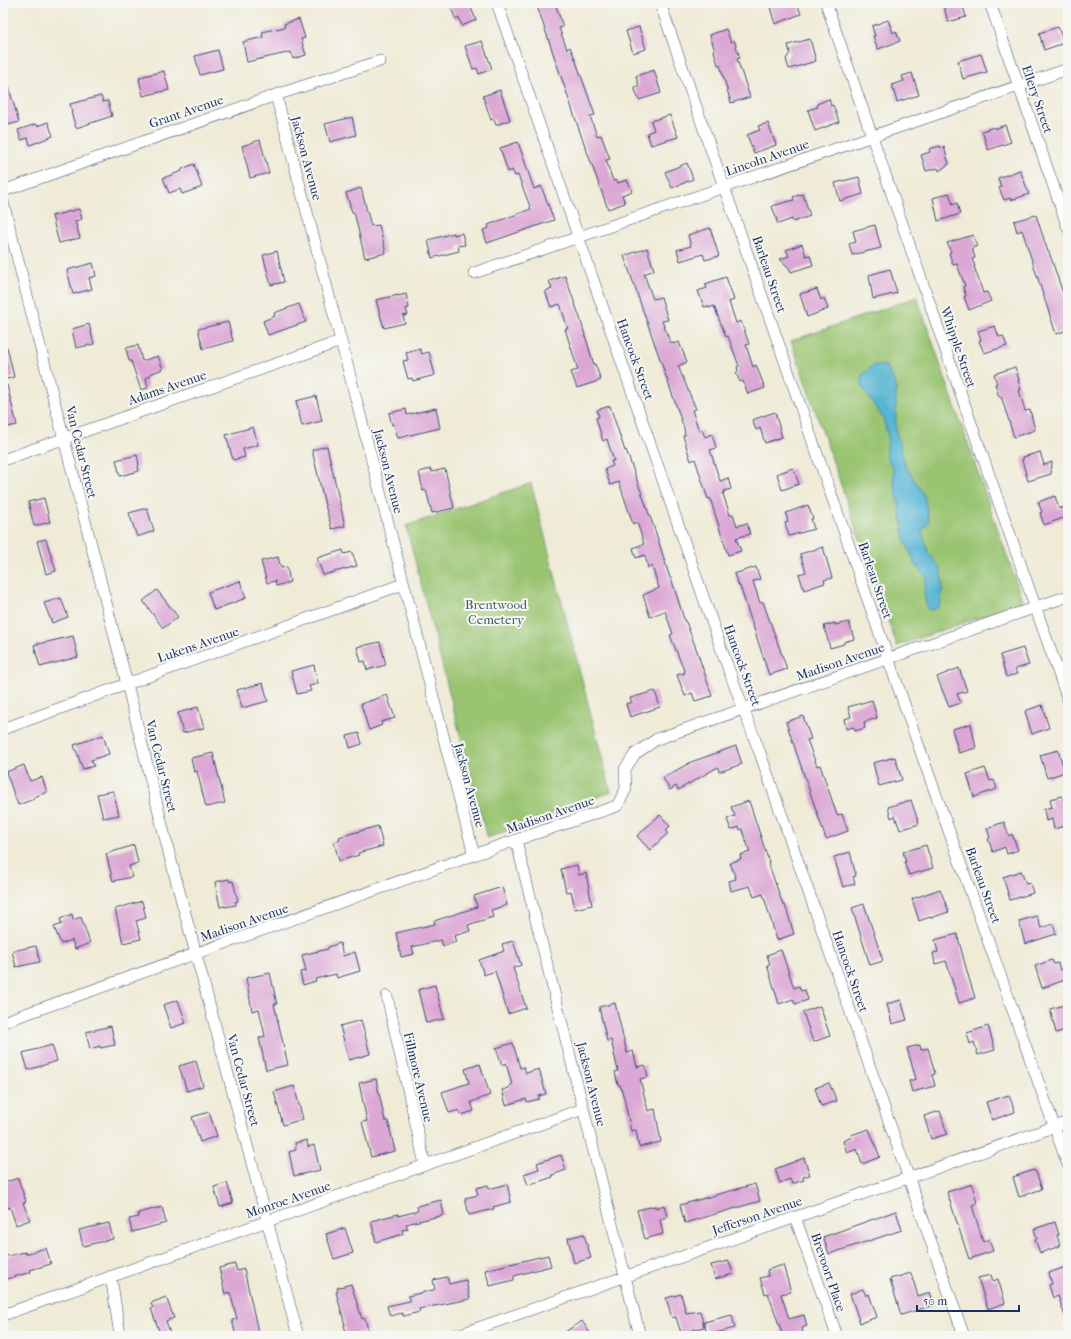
<svg xmlns="http://www.w3.org/2000/svg" width="1071" height="1339" viewBox="0 0 1071 1339" font-family="'IM FELL French Canon',serif">
<style>
.green{fill:#9ac471;stroke:#5a7a68}
.water{fill:#55b5d3;stroke:#387298}
.building{fill:#dba7d4}
.lines{fill:none;stroke-linecap:round;stroke-linejoin:round}
.minor-casing{stroke:#3b4b70;stroke-width:12}
.minor{stroke:#fff;stroke-width:11}
.labels{text-anchor:middle;stroke-width:4;stroke-linejoin:round;paint-order:stroke}
.street-label{font-size:13px;fill:#1b2f5e;stroke:#f6f6f2}
.park-label{font-size:13px;fill:#415c64;stroke:#f6f6f2}
</style>
<rect width="100%" height="100%" fill="#f6f6f2"/>
<filter id="ink" filterUnits="userSpaceOnUse"><feTurbulence type="fractalNoise" baseFrequency=".025" numOctaves="2"/><feDisplacementMap in="SourceGraphic" scale="8" xChannelSelector="R" yChannelSelector="G"/><feConvolveMatrix kernelMatrix="1 2 1 2 8 2 1 2 1" color-interpolation-filters="sRGB"/></filter>
<filter id="wash" filterUnits="userSpaceOnUse"><feTurbulence type="fractalNoise" baseFrequency=".012" numOctaves="4" result="noise"/><feDisplacementMap in="SourceGraphic" scale="16" xChannelSelector="R" yChannelSelector="G"/><feGaussianBlur stdDeviation="0.9" result="paint"/><feColorMatrix in="noise" values="0 0 0 0 0 0 0 0 0 0 0 0 0 0 0 0 0 1.4 0 .05"/><feComposite in="paint" operator="in"/></filter>
<g filter="url(#wash)">
<rect width="100%" height="100%" fill="#efebd7"/>
<path class="green" d="M917 297 1023 602 897 646 791 341Z
M531 483 611 792 487 838 406 526Z"/>
<path class="water" d="M874 365 886 366 896 385V430L905 465 924 495 929 521 922 532 929 554 940 567 943 586 940 606 933 610 927 609 924 594 926 577 915 564 904 537 900 509 894 485 893 469 886 456 888 437 883 418 862 387V375Z"/>
<g id="blocks">
<path class="building" d="M449 3H469L476 20 462 26 459 18 456 20Z
M536 3H555L563 27 559 28 567 49 570 47 574 56 595 115 590 116 597 136 601 135 610 159 606 160 613 181 617 180 618 183 627 180 632 191 622 195 625 203 608 209 581 135Z
M784 3H797L801 14 775 24 770 7Z
M943 3H962L966 17 948 22Z
M299 19 305 38 301 39 306 55 293 59 291 52 247 62 243 42 263 37 262 32 285 27 284 24Z
M888 20 893 33 896 31 900 41 878 49 873 36H875L872 26Z
M639 27 646 49 633 53 626 31Z
M1058 27 1064 43 1044 50 1039 33Z
M726 29 731 42 734 40 740 58 737 59 750 97 731 103 720 65H718L714 51H715L710 35Z
M810 39 816 61 789 69 786 59 790 53 788 45Z
M482 41 492 69 479 74 477 68 473 69 465 46Z
M218 50 223 69 200 75 195 56Z
M981 54 987 72 963 79 958 61Z
M654 70 661 93 639 100 634 87 639 86 636 76Z
M164 71 169 90 143 96 139 79 141 78 140 77Z
M912 73 919 95 897 102 892 85 904 81 902 76Z
M3 78H6L19 122 8 125 7 123 3 124Z
M500 90 510 120 496 125 494 119 491 120 483 96Z
M101 96 103 102 108 101 112 116 76 128 71 112H72L70 104Z
M829 99 831 106 833 105 839 122 815 131 808 110 818 107 817 104Z
M670 115 678 137 651 145 647 133 654 130 651 121Z
M352 117 356 135 330 142 325 124Z
M48 122 53 136 30 145 28 138 21 140 18 130 36 124 37 126Z
M768 123 776 145 754 153 747 135 760 130 758 126Z
M1005 125 1011 142 988 150 982 131 994 127 995 129Z
M260 140 269 173 250 178 242 146Z
M518 142 534 189 541 186 554 220 487 243 483 230 489 228 488 225 531 209 518 175 515 176 512 170 508 172 500 148Z
M940 146 941 148 944 147 949 164 939 171 938 168 926 171 921 155 930 152 929 149Z
M687 163 693 179 672 188 665 172Z
M194 164 202 187 182 194 180 189 169 193 163 178 182 171V169Z
M1020 170 1029 194 1011 200 1010 198 1004 200 999 188 1001 187 998 178Z
M859 177 863 194 840 201 835 183Z
M361 188 371 226 379 225 386 253 365 258 354 212H352L346 193Z
M949 193 953 205 957 203 960 214 938 221 933 198Z
M803 194 810 216 793 222 792 219 778 224 772 206 794 200 793 197Z
M79 209 82 219 75 221 80 238 59 243 52 216Z
M1036 215 1048 252H1049L1068 308V330L1056 334 1022 230 1017 232 1014 221Z
M875 225 881 248 852 255 849 244 856 242 853 231Z
M710 228 719 256 705 260 703 254 680 261 677 250 691 246 688 235Z
M454 233V235L462 233 465 245 458 246 459 251 432 258 428 240Z
M973 235 977 246 972 248 975 258 972 259 975 266H974L983 293 987 292 991 301 969 310 964 297 966 296 963 287 965 286 957 264 953 265 949 253 951 252 947 243Z
M802 244 806 256 810 255 813 265 791 272 789 268 780 259 789 256 786 250Z
M647 248 654 270 644 274 653 299 661 297 668 320 662 321 670 342H672L673 344 679 342 687 362 678 366 696 409 692 410 699 431 702 430 705 437 712 434 716 448 710 450 720 481 728 478 731 489 724 491V493L723 494 730 515 733 514 737 526 747 523 750 534 736 538 741 551 728 555 710 498 708 499 695 459 691 461 683 436 685 435 684 428 624 256Z
M277 251 284 282 271 285 263 255Z
M93 263 96 276 89 278 92 289 73 294 67 270Z
M890 269 897 293 873 299 869 275Z
M565 276 580 318 594 365 595 364 601 380 577 388 571 372 578 370 565 329H568L560 304 551 307 545 291 552 289 549 281Z
M726 277 734 300 729 302 736 323 741 321 749 344 746 345 753 367 756 365 765 388 748 394 743 381 740 382 736 373 738 371 737 367 739 366 728 336 726 337 714 306 709 308 708 306 704 307 698 291 707 288 705 284Z
M817 289 821 300 824 298 828 309 807 317 800 294Z
M406 294 409 308 406 309 408 315 403 316 405 323 384 328 376 300 398 295V296Z
M299 304 306 322 268 335 263 321 275 316 274 313Z
M228 322 233 341 203 349 198 329Z
M89 324 94 344 76 348 72 329Z
M995 326 999 337 1003 336 1007 346 984 353 979 341 981 340 978 331Z
M138 345 142 361 158 356 163 369 150 374V376L146 378 148 388 141 390 131 361H129L126 348Z
M7 347 14 377 3 380V348Z
M420 349 422 354 429 352 435 375 413 381 412 378 408 379 403 361 408 360 406 353Z
M1015 367 1019 380H1018L1021 390H1019L1025 411 1030 410 1035 430 1014 437 1001 396 999 397 995 384H997L994 374Z
M3 385H7L17 425 3 428Z
M316 396 322 421 302 426 296 401Z
M610 406 625 451 626 450 656 533 670 578H671L685 622H686L697 651 712 696 695 701 692 693 685 696 677 675 685 673 670 635 673 634 665 611 650 617 643 595 659 588 652 566 648 568 645 555 636 558 633 548 644 544 637 522 633 524 619 482 610 485 605 469 613 466 611 461H614L607 439 603 441 596 418 599 417 597 410Z
M436 408 440 428 398 438 394 425H392L389 413 406 409 407 415Z
M775 412 782 437 765 443 760 428 756 430 752 420Z
M253 427 258 445 243 449 245 457 233 460 226 435Z
M327 446 345 526 332 529 325 505 312 450Z
M1040 452 1044 465 1052 462 1051 474 1028 481 1022 460H1023V457Z
M137 455 139 465 138 466 139 471 120 476 116 460Z
M793 468 799 484 782 490 777 474Z
M431 469 432 472 445 469 454 508 432 513 426 490 423 491 419 472Z
M1055 496 1059 509 1063 507 1066 517 1044 525 1040 513 1042 512 1038 502Z
M44 498 50 522 34 526 28 502Z
M808 505 813 519H811L814 529 789 536 785 523 788 522 786 513Z
M147 508 154 531 137 537 129 513Z
M46 539 56 571 46 574 37 541Z
M823 547 832 578 824 580 825 583 804 590 799 574 806 572 800 554Z
M343 550 344 554 352 552 357 566 323 575 317 558Z
M278 557 281 568 287 567 290 582 276 586 275 581 267 583 261 561Z
M756 567 760 579 753 581 760 603 763 602 787 669 769 675 740 586H739L734 574Z
M240 581 246 598 214 610 208 592Z
M157 590 178 617 163 628 143 601Z
M61 598 68 617 52 623 44 603Z
M849 622 854 639 844 642V644L830 648 824 626 835 623V625Z
M73 636 78 657 40 667 34 645Z
M380 642 386 665 367 670 365 661 361 662 357 647Z
M1023 648 1029 665 1015 669 1017 674 1006 677 1000 655Z
M314 665 318 684 309 686 311 691 297 694 291 671Z
M959 668 967 691 957 694 961 703 949 707 937 677Z
M263 683 268 701 242 708 237 690Z
M655 691 660 707 630 717 626 704 632 702 630 698Z
M387 695 395 718 381 722 382 725 369 730 361 704Z
M872 700 877 718 864 722 865 728 855 731 854 727 846 729 844 719 851 717 848 707Z
M1042 705 1049 728 1032 734 1025 711Z
M198 707 204 728 183 733 178 713Z
M803 716 811 739 807 740 817 766 820 765 837 815 842 814 848 831 826 839 786 722Z
M971 724 976 748 959 753 952 729Z
M359 733 362 744 350 748 347 736Z
M103 735 109 754 91 760 94 766 83 769 74 745Z
M736 746 742 764 719 772 718 767 678 790 676 786 670 790 663 778 691 762Z
M1058 750 1065 772 1047 778 1040 755Z
M213 753 225 803 206 807 197 771 194 772 191 758Z
M895 757 902 780 879 786 873 763Z
M24 765 30 781 42 777 47 792 34 797V799L18 805 6 772Z
M985 768 990 781 994 780 997 789 974 797 967 774Z
M113 791 119 815 103 818 97 794Z
M1062 796 1064 800 1068 799V825L1054 829 1052 819 1046 821 1044 809 1052 807 1050 799Z
M911 800 919 824 900 830 895 816 891 818 888 807Z
M749 801 769 862H768L783 905H785L794 934 777 940 763 894 754 897 750 886 731 891 729 881 736 879 730 863 741 859 740 855 750 852 742 829 740 830 739 827 731 830 727 819 735 816 731 807Z
M660 815 670 826 666 830 668 833 650 850 637 836Z
M1004 822 1009 836 1012 834 1018 850 1007 854 1005 847 993 852 988 839 990 838 987 828Z
M378 826 383 846 358 853 359 855 339 861 334 842 340 840 339 837Z
M134 845 138 863 129 866 132 877 113 881 106 854Z
M926 845 933 868 909 875 904 862H906L903 852Z
M850 852 856 876 853 877 855 884 843 887 834 857Z
M577 865 579 875 586 873 592 905 575 909 571 891 566 892 561 869Z
M1021 871 1026 884 1030 883 1033 893 1010 900 1003 877Z
M229 879 230 882 233 881 238 901 235 902 236 905 225 907V906L220 907 215 882Z
M502 887 507 905 491 910 493 917 468 925 470 931 454 936 456 942 443 946 441 940 412 947 414 954 401 957 396 933 435 924 434 921 477 907 474 896Z
M940 889 949 912 930 918V917L919 921 912 899Z
M142 901 146 918 136 921 141 939 123 943 115 909Z
M864 904 883 961 870 965 852 908Z
M72 914 73 920 81 917 90 943 75 949 72 940 61 944 54 927 62 924 60 919Z
M1037 916 1041 928 1053 924 1056 934 1025 944 1019 921Z
M957 934 968 975 975 998 959 1003 946 961 935 964 933 953 938 952 935 940Z
M513 941 521 965 513 968 526 1008 508 1014 495 971 484 975 479 960 504 951 502 944Z
M340 943 343 956 355 952 360 971 337 978 336 974 315 979 316 981 303 985 300 972 306 971 302 955 328 949V947Z
M36 946 40 962 16 967 12 951Z
M781 950 794 988 799 986 801 991 805 990 808 1000 795 1004 793 999 779 1004 767 965 770 964 767 955Z
M1052 960 1054 964 1058 963 1060 970 1066 969 1068 979 1042 988 1035 966Z
M270 973 277 1004H274L288 1065 266 1070 259 1038 265 1036 259 1009 252 1011 246 978Z
M435 985 444 1019 426 1023 418 990Z
M178 1000 186 1023 171 1028 163 1005Z
M901 1000 907 1020 892 1024 887 1004Z
M615 1003 627 1053 633 1051 637 1067 645 1065 648 1077 640 1079 648 1111 655 1109 661 1142 639 1147 636 1130 631 1131 624 1098 620 1085H618L615 1072 618 1071 611 1040 607 1041 599 1007Z
M1068 1004V1029L1056 1033 1050 1009Z
M820 1006 830 1036 813 1042 803 1012Z
M361 1020 370 1054 349 1060 340 1026Z
M111 1026 115 1045 100 1048V1046L90 1049 86 1032Z
M988 1026 995 1050 978 1055 974 1042 970 1044 967 1033Z
M513 1043 520 1068 524 1067 526 1073 539 1069 546 1094 539 1096V1099L527 1102 526 1099 506 1105 502 1090 509 1088V1086L512 1085 506 1063 502 1065 496 1048Z
M52 1045 57 1061 28 1070 23 1053Z
M920 1045 921 1050 928 1048 935 1074 932 1075 935 1086 912 1092 909 1081 916 1079 907 1048Z
M196 1061 203 1086 187 1091 179 1066Z
M480 1064 490 1095 471 1102 474 1111 461 1115 459 1110 449 1113 442 1092 469 1083 465 1069Z
M376 1079 385 1121H388L395 1151 371 1157 362 1122 367 1121 359 1083Z
M829 1083 837 1101 821 1106 815 1088Z
M294 1086 303 1119 283 1125 274 1092Z
M1009 1095 1015 1112 992 1120 986 1102Z
M940 1111 947 1134 931 1139 924 1116Z
M209 1112 217 1136 200 1142 192 1117Z
M869 1129 880 1157 862 1164 857 1149 847 1153 843 1141 852 1137 851 1135Z
M307 1140 308 1147 314 1145 320 1170 294 1176 289 1152 296 1150 295 1143Z
M561 1155 566 1170 552 1175 553 1177 528 1185 524 1174 539 1169 537 1163Z
M804 1158 810 1175 803 1177 804 1180 792 1184 790 1179 780 1183 775 1169Z
M1034 1170 1035 1172H1036L1042 1189 1019 1197 1013 1177Z
M18 1178 26 1202 23 1203 30 1220 16 1225 10 1207 3 1210V1183Z
M227 1183 233 1203 220 1207 214 1187Z
M507 1184 511 1202 493 1207 494 1209 469 1215 465 1198 478 1195 476 1188 488 1185 489 1189Z
M755 1184 760 1201 685 1223 680 1205Z
M972 1184 977 1203 972 1205 974 1212 983 1242 989 1239 993 1251 969 1259 947 1192Z
M441 1200 444 1215 406 1224 408 1229 402 1230 403 1234 376 1242 371 1221 398 1214V1216L418 1211 417 1206Z
M664 1205 667 1217 660 1219 663 1234 645 1239 637 1210 655 1206 656 1208Z
M162 1207 166 1223 132 1232 129 1219 139 1217 138 1213Z
M896 1211 902 1230 829 1254 823 1237Z
M1055 1222 1059 1235H1057L1060 1246 1040 1253 1035 1239H1037L1034 1229Z
M109 1223 113 1239 83 1246 79 1230Z
M345 1228 353 1253 334 1259 326 1234Z
M584 1234 591 1258 574 1263 568 1238Z
M46 1248 51 1264 30 1270 31 1272 3 1280V1257L25 1252V1254Z
M548 1255 551 1266 514 1276V1280L490 1286 485 1270Z
M729 1261 733 1274 715 1279 711 1265Z
M235 1264 237 1271 244 1269 259 1336H236L232 1320 237 1319 230 1292 225 1294 219 1268Z
M783 1265 791 1292 781 1294 789 1319 804 1315 807 1326 802 1328 804 1336H783L768 1293 765 1294 760 1278 768 1276 767 1270Z
M1068 1266V1319H1066L1058 1296 1053 1298 1049 1285 1052 1284 1049 1273Z
M911 1273 918 1296 930 1292 934 1305 901 1315 890 1279Z
M991 1275 993 1281 998 1279 1005 1303 988 1309 978 1278Z
M447 1277 449 1284 466 1280 470 1299 419 1309 420 1312 403 1316 402 1313 390 1316 387 1306 410 1301 408 1296 433 1290 435 1289 433 1280Z
M351 1284 362 1319 365 1318 368 1330 347 1336 344 1325H345L336 1292H338L337 1288Z
M863 1289 866 1296 869 1294 877 1317 860 1323 850 1294Z
M681 1294 686 1313 700 1311 704 1327 681 1333 676 1317 672 1318 666 1298Z
M166 1297 174 1318 166 1321 171 1336H161L151 1309 153 1308 151 1303Z
M732 1315 735 1328 707 1335 704 1322Z
M582 1321 592 1336H559Z"/>
</g>
</g>
<g filter="url(#ink)">
<use href="#blocks" fill-opacity="0" stroke="#3b4b70" stroke-width="1"/>
<g class="lines">
<defs>
<path id="minor" d="M497 3 727 665 760 753 964 1336
M660 3 924 761 1068 1165
M826 3C906 236 986 468 1068 700
M990 3 1068 228
M276 95 341 341 474 855
M3 191 276 95 380 61
M3 202 127 684 170 857 298 1336
M474 273 1068 69
M3 460 341 341
M3 729 403 584
M516 840 640 1336
M387 996 425 1165
M3 1022 516 840 617 806 626 789 625 769 635 754 657 739 1068 596
M795 1217 837 1336
M111 1276 120 1336
M3 1315 583 1109
M455 1336 1068 1122"/>
</defs>
<use href="#minor" class="minor-casing"/>
<use href="#minor" class="minor"/>
</g>
</g>
<g class="labels">
<g class="street-label">
<text transform="translate(1038 99) rotate(71)" y="5">Ellery Street</text>
<text transform="translate(186 111) rotate(-19)" y="5">Grant Avenue</text>
<text transform="translate(767 157) rotate(-19)" y="5">Lincoln Avenue</text>
<text transform="translate(307 158) rotate(75)" y="5">Jackson Avenue</text>
<text transform="translate(770 274) rotate(71)" y="5">Barleau Street</text>
<text transform="translate(959 347) rotate(71)" y="5">Whipple Street</text>
<text transform="translate(636 359) rotate(70)" y="5">Hancock Street</text>
<text transform="translate(167 387) rotate(-19)" y="5">Adams Avenue</text>
<text transform="translate(82 452) rotate(76)" y="5">Van Cedar Street</text>
<text transform="translate(389 471) rotate(76)" y="5">Jackson Avenue</text>
<text transform="translate(876 580) rotate(71)" y="5">Barleau Street</text>
<text transform="translate(198 644) rotate(-19)" y="5">Lukens Avenue</text>
<text transform="translate(840 661) rotate(-19)" y="5">Madison Avenue</text>
<text transform="translate(743 665) rotate(70)" y="5">Hancock Street</text>
<text transform="translate(162 766) rotate(76)" y="5">Van Cedar Street</text>
<text transform="translate(470 785) rotate(75)" y="5">Jackson Avenue</text>
<text transform="translate(550 814) rotate(-19)" y="5">Madison Avenue</text>
<text transform="translate(984 885) rotate(70)" y="5">Barleau Street</text>
<text transform="translate(244 922) rotate(-19)" y="5">Madison Avenue</text>
<text transform="translate(851 971) rotate(71)" y="5">Hancock Street</text>
<text transform="translate(419 1077) rotate(77)" y="5">Fillmore Avenue</text>
<text transform="translate(244 1080) rotate(75)" y="5">Van Cedar Street</text>
<text transform="translate(592 1084) rotate(76)" y="5">Jackson Avenue</text>
<text transform="translate(288 1199) rotate(-19)" y="5">Monroe Avenue</text>
<text transform="translate(757 1215) rotate(-19)" y="5">Jefferson Avenue</text>
<text transform="translate(829 1272) rotate(71)" y="5">Brevoort Place</text>
</g>
<g class="park-label">
<text x="496" y="609">Brentwood<tspan x="496" dy="15">Cemetery</tspan></text>
</g>
</g>
<rect width="1071" height="1339" fill="none" stroke="#f6f6f2" stroke-width="16"/>
<path d="M917 1305v6h102v-6" fill="none" stroke="#1b2f5e" stroke-width="2"/>
<text x="923" y="1305" font-size="12" fill="#1b2f5e" stroke="#f6f6f2" stroke-width="3" paint-order="stroke">50 m</text>
</svg>
